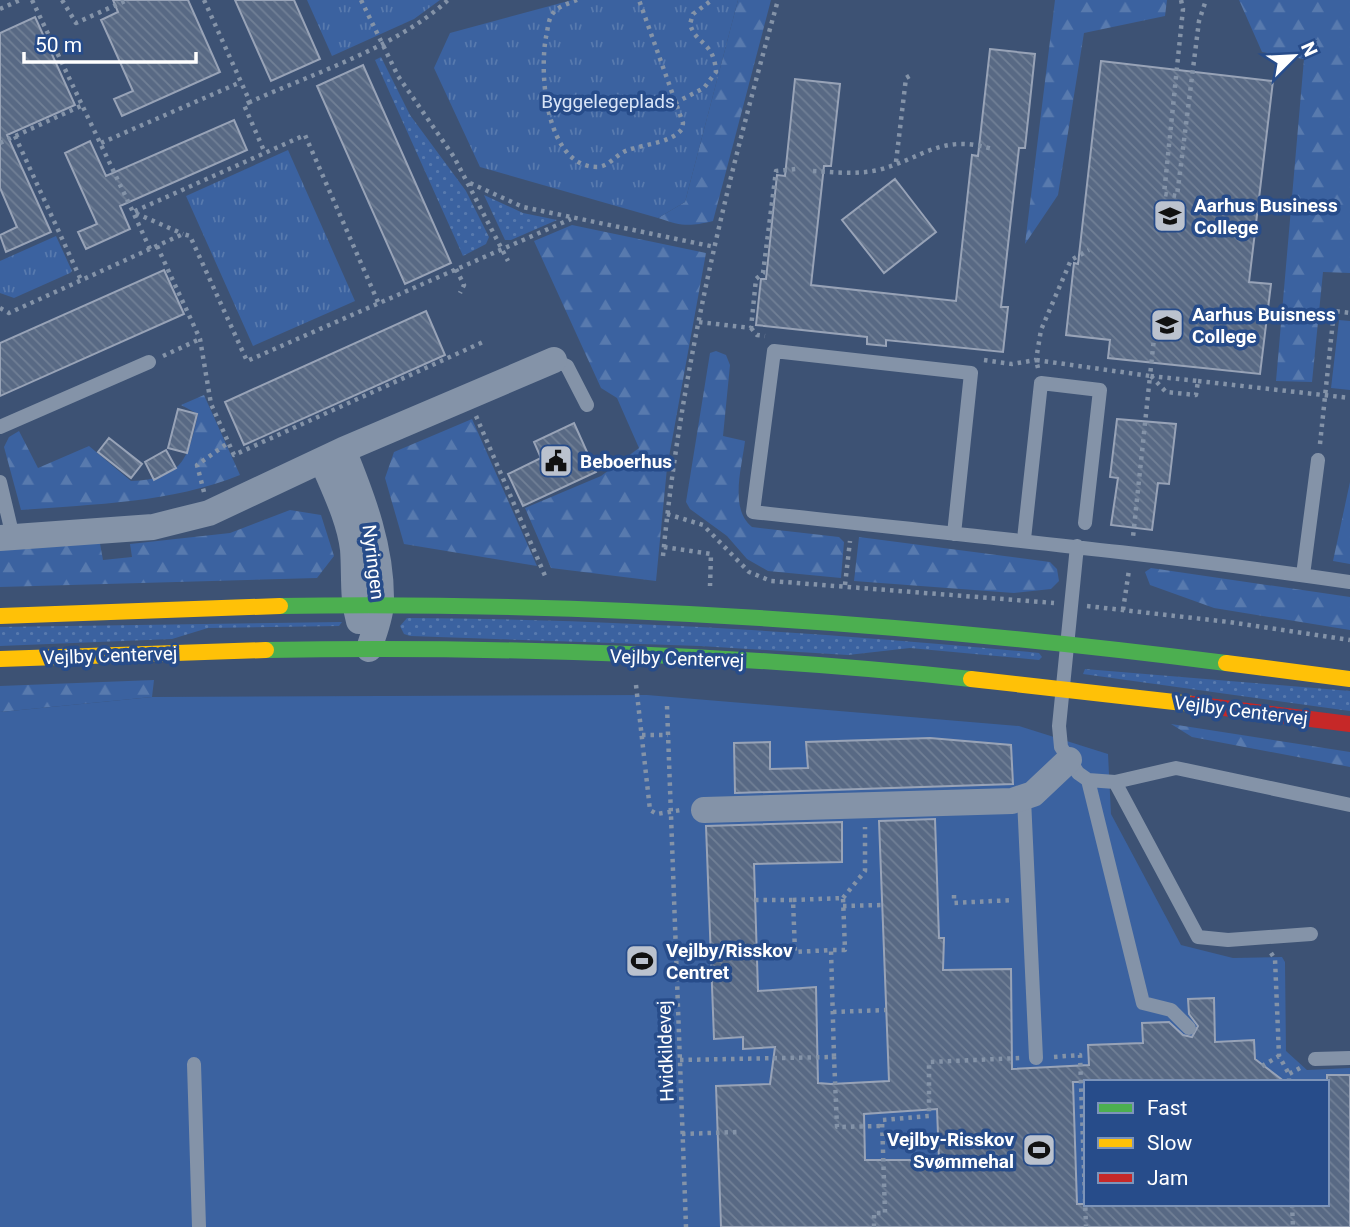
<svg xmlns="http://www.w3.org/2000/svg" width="1350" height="1227" viewBox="0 0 1350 1227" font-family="Roboto,sans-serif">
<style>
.grass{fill:url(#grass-dots)}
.forest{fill:url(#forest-firs)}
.park{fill:url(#park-tufts)}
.garden{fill:#3b62a0;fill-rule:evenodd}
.building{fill:url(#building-back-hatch);stroke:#98a3b7;stroke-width:2;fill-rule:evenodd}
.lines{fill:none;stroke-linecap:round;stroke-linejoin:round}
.path{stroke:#8493a8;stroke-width:4.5;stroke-dasharray:3.5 5;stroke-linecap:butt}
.lane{stroke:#8493a8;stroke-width:14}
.street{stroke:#8493a8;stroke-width:26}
.fast{stroke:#4caf50;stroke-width:16}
.slow{stroke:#ffc107;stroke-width:16}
.jam{stroke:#c62828;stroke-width:16}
.labels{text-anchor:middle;stroke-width:7;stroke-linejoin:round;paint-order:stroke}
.park-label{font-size:19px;fill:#d8e4f7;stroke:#274c8a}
.poi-label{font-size:19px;font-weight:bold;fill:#fff;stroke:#274c8a;text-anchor:start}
.street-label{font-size:19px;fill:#fff;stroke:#274c8a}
</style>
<defs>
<pattern id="grass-dots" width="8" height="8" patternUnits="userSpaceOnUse" patternTransform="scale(1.75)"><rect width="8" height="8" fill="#3b62a0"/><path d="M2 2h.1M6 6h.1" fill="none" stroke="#587aae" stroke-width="1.8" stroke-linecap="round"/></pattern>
<pattern id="forest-firs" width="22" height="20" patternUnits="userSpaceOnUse" patternTransform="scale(1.75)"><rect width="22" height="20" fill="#3b62a0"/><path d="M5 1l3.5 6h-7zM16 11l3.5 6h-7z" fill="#587aae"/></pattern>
<pattern id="park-tufts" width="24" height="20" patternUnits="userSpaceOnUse" patternTransform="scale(1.75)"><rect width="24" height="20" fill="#3b62a0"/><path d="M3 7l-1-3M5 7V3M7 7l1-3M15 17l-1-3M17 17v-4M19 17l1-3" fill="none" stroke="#587aae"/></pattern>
<pattern id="building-back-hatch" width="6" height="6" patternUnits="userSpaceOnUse" patternTransform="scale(1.75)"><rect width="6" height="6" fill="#586984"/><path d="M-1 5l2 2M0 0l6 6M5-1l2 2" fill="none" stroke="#718096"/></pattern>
</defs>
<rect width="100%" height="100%" fill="#3d5274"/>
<path class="grass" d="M381 57 410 115 466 191 489 237 486 244 463 256 375 60Z
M484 195 523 213 557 220 511 240H505Z
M407 618C617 619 829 633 1039 653L1042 657 1039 660 910 648 848 655 700 646 410 636 404 634 400 626Z
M342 622 339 626 208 628 172 639 0 646V627Z
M1085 669 1350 691V711L1083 674Z"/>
<path class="forest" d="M738 0H771L713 221C688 227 682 226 658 218L685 202Z
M1055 0H1167L1165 16 1084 33 1058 195 1025 244Z
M1239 0H1350V273L1323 272 1312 382 1276 381 1304 59 1262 52Z
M572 225 706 253 667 468 656 581 551 568 525 508 601 476 639 448 617 398 601 388 534 241Z
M716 351 726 355 730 365 723 436 745 441C742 467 729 509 752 527L839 537 844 542 841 578 768 571 747 559 727 536 690 509 686 502 710 353Z
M204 395 240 475C171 503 95 504 21 510L4 447 9 437 19 431 38 468 89 446 131 481C182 479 188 460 198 414L181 405Z
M472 419 537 566 404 544 385 478 394 452Z
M1350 482V564L1333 561Z
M290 510 321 515 334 556 317 578 0 587V544L99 538 103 560 132 557 130 544 230 533Z
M859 537 1050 562 1057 569 1059 581 1051 589 1014 593 854 581Z
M1151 568 1350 597V630L1214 608 1150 585 1145 572Z
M154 680 152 697 0 712V686Z
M1171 724 1350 752V767L1192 737Z"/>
<path class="park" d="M307 0H440L414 19 332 56Z
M572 0H738L685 202 658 218 480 167 434 68 450 33Z
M288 150 355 301 253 346 186 196Z
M56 236 72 271 70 273 14 298 0 293V261Z"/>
<path class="garden" d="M1339 320 1350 321V390L1331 388Z
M647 695 1019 726 1108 754 1111 814 1181 945 1233 958 1282 957 1285 962 1286 1051 1307 1070 1350 1068V1227H0V712L152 697ZM1086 1082H1327V1204H1086Z"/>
<path class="building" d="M113 0H188L220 72 122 116 114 99 133 91 101 20 118 12Z
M235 0H294L320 59 271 81Z
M35 17 75 105 7 135 51 232 6 252 0 235 17 227 0 188V33Z
M990 49 1035 54 1025 148H1019L1001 307H1008L1003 352 886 340V346L867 344V337L756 325 761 279H766L777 175 785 176 795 79 840 84 831 166H824L811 285 956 301 972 155 978 156Z
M1101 61 1273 81 1249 282 1271 284 1260 374 1108 358 1110 340 1066 335 1074 263 1078 264Z
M363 65 451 263 405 284 317 86Z
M234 120 247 150 120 206 130 229 86 249 78 232 97 224 65 153 90 141 106 176Z
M895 179 936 232 884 273 842 220Z
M164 270 184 314 0 396V343Z
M426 311 445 355 244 445 225 402Z
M178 409 197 414 187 453 168 448Z
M1117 419 1176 424 1169 484 1158 483 1152 530 1111 525 1118 478 1110 477Z
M574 423 596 472 523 506 508 474 541 458 534 442Z
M109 438 142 464 131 478 98 452Z
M166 450 176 468 154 480 145 462Z
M930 738 1011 745 1013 784 735 793 734 743 770 742V769L808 768 806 742Z
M935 819 939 938H944L943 970 1011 969 1012 1069 1089 1065 1088 1045 1143 1043 1142 1023 1169 1022 1183 1035 1192 1037 1198 1026 1189 1014 1188 999 1214 998 1215 1042 1254 1040 1255 1059 1285 1082H1073L1077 1204H1327V1075H1350V1227H721L716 1086 770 1084 775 1047 743 1049V1037L714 1039 706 826 842 822V862L754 864 758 991 816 987 818 1083 831 1084 889 1081 879 821ZM937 1109 939 1160H865L864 1114Z"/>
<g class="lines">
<path class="path" d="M32 0 133 212 183 234
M62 0 76 23 127 0
M204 0 250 102C314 73 397 47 448 0
M361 0 398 76 454 157 508 261
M577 0C570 3 559 6 554 12 548 18 548 29 546 37 539 74 546 167 597 167 609 167 616 154 628 150 645 144 671 143 682 129L683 123 639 0
M1181 0 1183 9 1164 194 1177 196 1199 21 1206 0
M0 9 20 0
M250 102 244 105 265 153
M675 103 704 88 716 72C714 41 696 45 690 24L693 14 712 0
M15 136 81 280
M0 143 83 105
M101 143 241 82
M896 162 906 78 911 75
M813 171C834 172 856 175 878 170 922 159 941 133 992 149
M470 183 523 207 715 247
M157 246 200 339 211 404 234 455 483 342
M150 249 133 212 305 135 378 302
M456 269 464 285 460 293
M0 308 9 313 183 234 190 236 247 361 571 219
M699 322 751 328 756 279 763 273 776 171 796 169
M751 328 757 335 765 336
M163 356 200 339
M984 360 1012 364 1036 360 1041 330 1071 260 1089 250
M1038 368 1036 360 1150 376 1133 537
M1151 376 1166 392 1196 395 1198 381 1150 376 1156 319
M1198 381 1350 398
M476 416 546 578
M1320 444 1334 311 1350 313
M204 492 197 465 228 443
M667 514 703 525 749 572 771 581 1054 603
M664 547 711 554 710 586
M663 556C681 368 727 182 778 0
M845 585 850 541
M1087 606 1229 622 1350 640
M1123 610 1129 570
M636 685 650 810 657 814 681 810
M667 706 686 1227
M642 735H668
M954 895V903L1013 900
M843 898 865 871V827
M755 900H793L795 952 831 950 834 1057
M793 900 843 898 845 950H831
M843 906 882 905
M1271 953 1275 959 1279 1056 1289 1074
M833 1012 886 1010
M1054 1057 1080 1055 1086 1227
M680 1060 834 1057 837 1127 882 1126
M1262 1066 1279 1056
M1289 1082V1074L1300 1068
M682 1134 738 1132
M1292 1204 1293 1227
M874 1227V1213H885L882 1120 929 1116V1062L1020 1058"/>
<path class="lane" d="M554 360 567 366 587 405
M0 427 149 362
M0 482 13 537
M954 534 971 373 774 351 753 512C952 534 1152 553 1350 582
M1024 539 1041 383 1100 390 1085 523
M1077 546 1059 726 1061 747 1078 773 1088 780 1115 782 1176 768 1350 805
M1303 575 1318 460
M1088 780 1143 1003 1171 1010 1189 1028
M1115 782 1198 937 1228 940 1311 934
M1024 799 1036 1058
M1315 1059 1350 1058
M194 1064 199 1227"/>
<path class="street" d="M343 450C363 499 382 549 381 602 381 617 373 635 369 649
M322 460C334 489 349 518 353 549 355 574 352 597 359 621
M0 538 153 527 209 513 343 450 554 360
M704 810 1012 801 1033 794 1069 760"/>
<path class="fast" d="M280 606C596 601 913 623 1226 663
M266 650C501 646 737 654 971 679"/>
<path class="slow" d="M0 616 280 606
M0 659 266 650
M1226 663 1350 679
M971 679 1192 704"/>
<path class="jam" d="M1192 704 1350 724"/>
</g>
<defs>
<symbol id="school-square" viewBox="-11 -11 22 22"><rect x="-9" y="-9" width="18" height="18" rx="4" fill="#bbc2ce" stroke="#274c8a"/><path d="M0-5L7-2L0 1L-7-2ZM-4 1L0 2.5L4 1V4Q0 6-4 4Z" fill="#111"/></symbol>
<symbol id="university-square" viewBox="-11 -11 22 22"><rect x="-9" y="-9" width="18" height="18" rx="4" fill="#bbc2ce" stroke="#274c8a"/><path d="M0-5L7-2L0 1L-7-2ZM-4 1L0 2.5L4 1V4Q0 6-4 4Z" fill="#111"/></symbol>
<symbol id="civic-square" viewBox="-11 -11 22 22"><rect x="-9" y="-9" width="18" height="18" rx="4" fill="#bbc2ce" stroke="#274c8a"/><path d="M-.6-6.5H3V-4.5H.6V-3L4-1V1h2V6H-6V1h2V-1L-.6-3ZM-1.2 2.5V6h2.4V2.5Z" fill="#111"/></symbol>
<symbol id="stadium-square" viewBox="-11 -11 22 22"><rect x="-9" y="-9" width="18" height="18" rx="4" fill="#bbc2ce" stroke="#274c8a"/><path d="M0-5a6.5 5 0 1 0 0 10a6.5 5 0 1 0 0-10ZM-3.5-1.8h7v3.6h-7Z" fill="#111"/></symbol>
</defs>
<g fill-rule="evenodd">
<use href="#school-square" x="1151" y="197" width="38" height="38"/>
<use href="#university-square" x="1148" y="306" width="38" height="38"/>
<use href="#civic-square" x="537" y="442" width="38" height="38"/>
<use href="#stadium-square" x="623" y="942" width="38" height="38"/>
<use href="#stadium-square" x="1020" y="1131" width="38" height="38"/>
</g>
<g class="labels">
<g class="park-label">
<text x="608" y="108">Byggelegeplads</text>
</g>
<g class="poi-label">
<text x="1194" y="212">Aarhus Business<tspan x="1194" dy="22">College</tspan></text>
<text x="1192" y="321">Aarhus Buisness<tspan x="1192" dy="22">College</tspan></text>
<text x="580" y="468">Beboerhus</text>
<text x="666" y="957">Vejlby/Risskov<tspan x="666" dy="22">Centret</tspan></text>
<text x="1014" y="1146" text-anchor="end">Vejlby-Risskov<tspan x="1014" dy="22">Svømmehal</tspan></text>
</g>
<g class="street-label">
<text transform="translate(374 562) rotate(83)" y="7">Nyringen</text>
<text transform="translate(110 655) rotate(-2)" y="7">Vejlby Centervej</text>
<text transform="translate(677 658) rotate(2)" y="7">Vejlby Centervej</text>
<text transform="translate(1241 710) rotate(7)" y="7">Vejlby Centervej</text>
<text transform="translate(665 1051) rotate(-92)" y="7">Hvidkildevej</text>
</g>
</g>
<rect x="1084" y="1080" width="245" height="126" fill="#274c8a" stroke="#7d94b9" stroke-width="2"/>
<rect x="1098" y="1103" width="35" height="10" fill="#4caf50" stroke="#7d94b9" stroke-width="2"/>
<text x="1147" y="1115" font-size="21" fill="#ffffff">Fast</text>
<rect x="1098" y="1138" width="35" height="10" fill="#ffc107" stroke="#7d94b9" stroke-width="2"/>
<text x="1147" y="1150" font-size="21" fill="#ffffff">Slow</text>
<rect x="1098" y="1173" width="35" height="10" fill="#c62828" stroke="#7d94b9" stroke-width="2"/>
<text x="1147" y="1185" font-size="21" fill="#ffffff">Jam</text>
<g transform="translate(1294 56) rotate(66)" stroke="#274c8a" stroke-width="5" paint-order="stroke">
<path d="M0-5L12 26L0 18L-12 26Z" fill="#ffffff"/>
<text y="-10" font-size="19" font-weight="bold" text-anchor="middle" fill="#ffffff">N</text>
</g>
<path d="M24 52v10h172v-10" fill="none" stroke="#ffffff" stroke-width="3.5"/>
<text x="35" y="52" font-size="21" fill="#ffffff" stroke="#274c8a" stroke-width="5" paint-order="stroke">50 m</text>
</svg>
